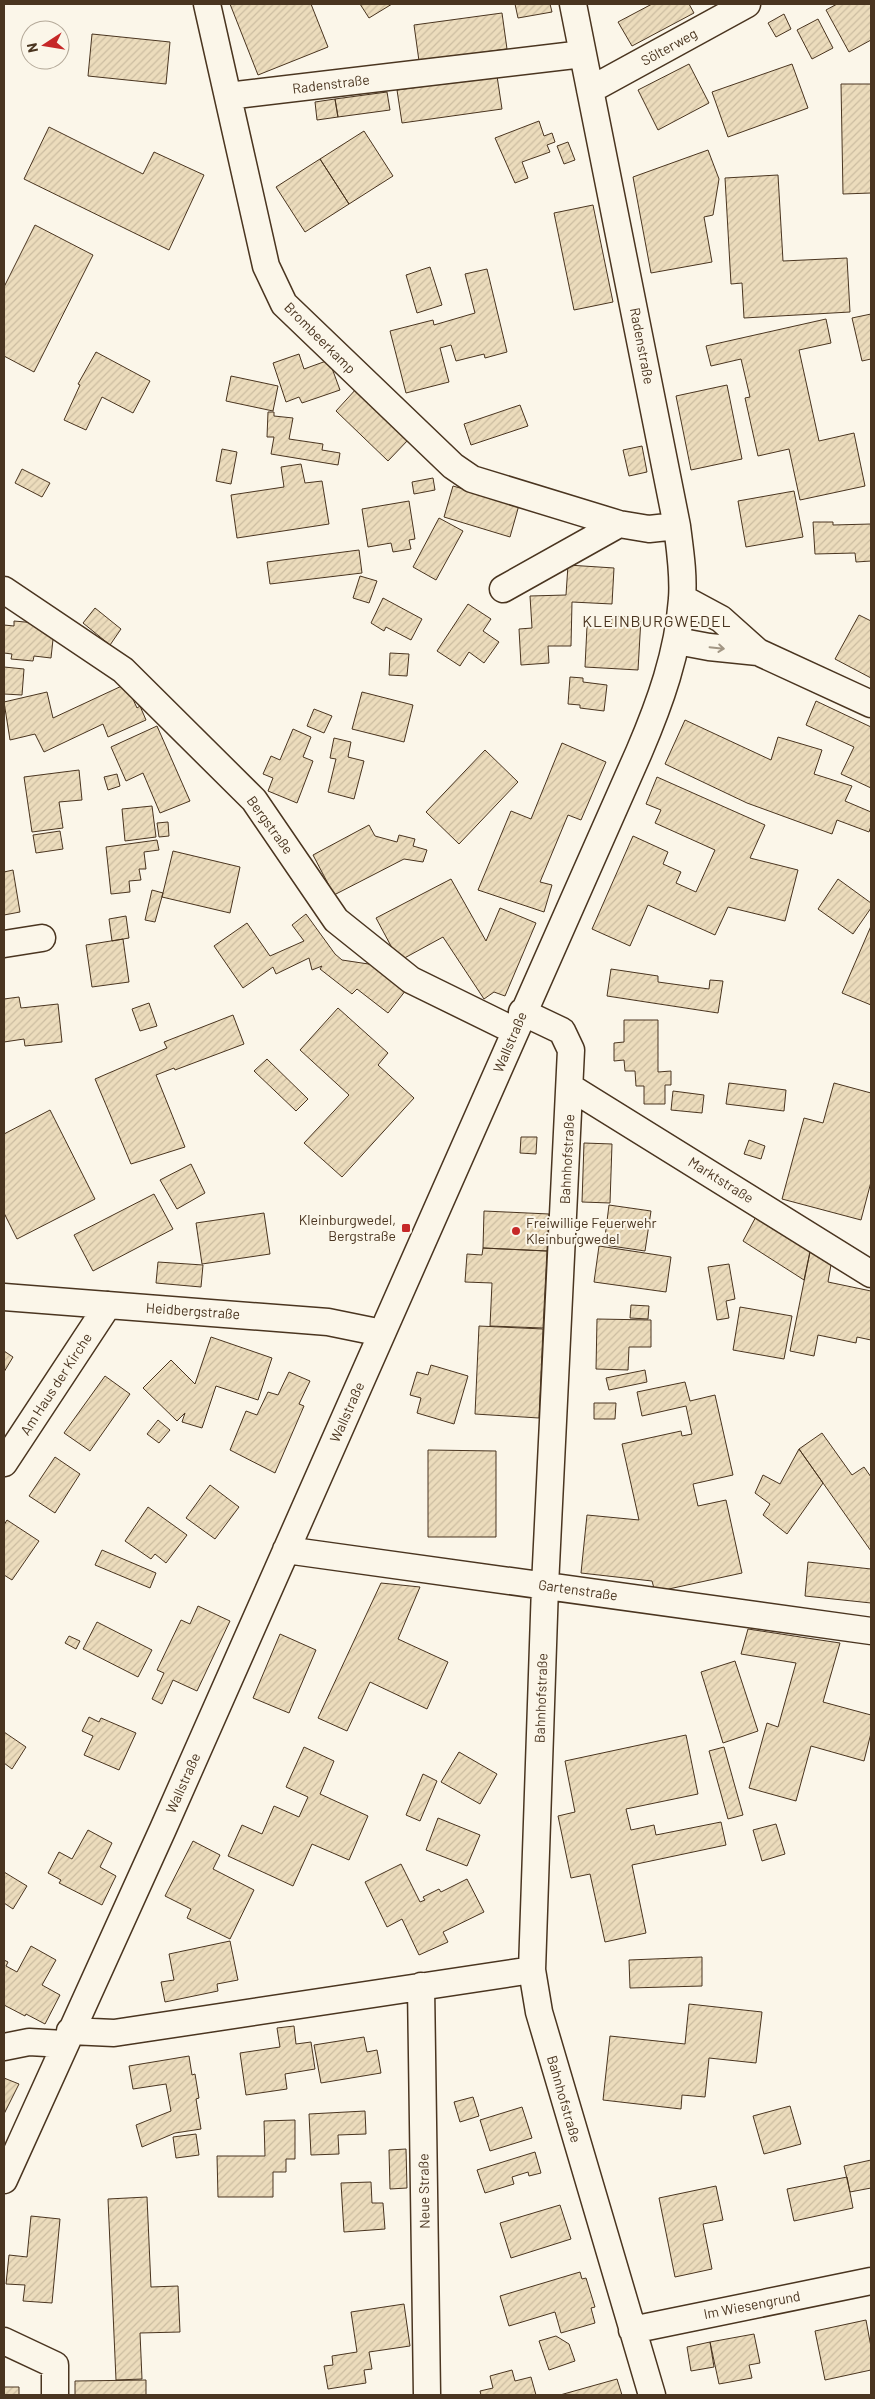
<svg xmlns="http://www.w3.org/2000/svg" width="875" height="2399" viewBox="0 0 875 2399" font-family="Barlow,sans-serif">
<style>
.building{fill:url(#building-hatch);stroke:#4a3520}
.lines{fill:none;stroke-linecap:round;stroke-linejoin:round}
.minor-casing{stroke:#4a3520;stroke-width:29}
.minor{stroke:#fbf6e9;stroke-width:26}
.oneway{stroke:#a29684}
.poi-dot{fill:#c62828;stroke:#fbf6e9;stroke-width:2}
.labels{text-anchor:middle;stroke-width:4;stroke-linejoin:round;paint-order:stroke}
.street-label{font-size:14px;fill:#4a3520;stroke:#fbf6e9}
.poi-label{font-size:14px;fill:#4a3520;stroke:#fbf6e9;text-anchor:end}
.quarter-label{font-size:16px;letter-spacing:1px;fill:#4a3520;stroke:#fbf6e9}
</style>
<defs>
<pattern id="building-hatch" width="6" height="6" patternUnits="userSpaceOnUse" patternTransform="scale(1.25)"><rect width="6" height="6" fill="#ecdcbc"/><path d="M-1 1l2-2M0 6l6-6M5 7l2-2" fill="none" stroke="#ccbda1"/></pattern>
</defs>
<rect width="100%" height="100%" fill="#fbf6e9"/>
<path class="building" d="M230 4H311L328 47 258 75Z
M360 4H392L369 18Z
M515 4H550L552 12 518 18Z
M652 4H689L694 13 632 46 618 22Z
M837 4H871V40L849 52 826 10Z
M502 13 507 49 419 61 414 25Z
M784 14 791 29 776 37 768 23Z
M818 19 833 48 812 59 797 30Z
M92 34 170 42 166 84 88 76Z
M689 64 709 103 658 130 638 90Z
M792 64 808 108 728 137 712 92Z
M497 76 502 109 402 123 397 90Z
M841 84H871V193L843 194Z
M387 92 390 110 338 117 335 99Z
M335 99 338 117 317 120 315 102Z
M539 121 544 136 552 133 555 142 547 145 550 152 522 162 528 178 515 183 495 138Z
M49 127 143 174 154 152 204 175 169 250 24 179Z
M364 131 393 176 349 204 320 159Z
M568 142 575 160 564 164 557 146Z
M708 150 719 179 713 215 704 217 712 262 651 273 633 177Z
M320 159 349 204 305 232 276 187Z
M778 175 783 261 847 258 850 312 744 318 742 283 731 284 725 178Z
M593 205 613 302 574 310 554 213Z
M35 225 93 255 34 372 4 356V287Z
M430 267 442 305 417 313 406 275Z
M487 269 507 352 485 358 484 354 456 361 451 345 440 348 449 382 406 393 390 331 433 320 434 325 475 313 465 274Z
M871 314V359L862 361 852 318Z
M826 319 831 343 799 350 819 441 854 433 865 486 800 500 789 449 758 456 745 398 750 397 741 359 711 366 706 346Z
M96 352 150 381 133 413 102 397 86 430 64 420 80 385 78 384Z
M299 354 304 369 329 360 340 390 302 403 299 397 286 402 273 363Z
M231 376 278 386 273 411 226 401Z
M727 385 742 459 691 470 676 396Z
M357 388 409 439 388 461 336 411Z
M520 405 528 426 471 445 464 424Z
M268 412H274V416L293 418 289 439 323 444 322 450 340 453 338 465 271 454 274 437H267Z
M642 446 647 472 629 476 623 450Z
M222 449 237 452 231 484 216 481Z
M301 464 305 483 322 481 329 524 237 538 231 495 284 487 281 467Z
M22 469 50 483 42 497 15 483Z
M433 478 435 490 414 494 412 482Z
M453 486 519 505 510 537 444 517Z
M794 491 803 537 746 547 738 501Z
M409 501 415 539 409 540 411 549 393 552 391 543 368 547 362 509Z
M439 518 463 531 436 580 413 567Z
M813 522H833V525L871 524V561L856 562 855 553 815 554Z
M359 550 362 573 270 584 267 562Z
M568 565 614 568 612 604 572 602 571 646H548L549 663 521 665 519 629 532 628 530 596 566 595Z
M360 576 377 581 369 603 353 598Z
M383 598 422 619 411 640 386 627 384 631 371 623Z
M468 604 491 619 483 631 499 642 484 663 469 652 460 666 437 651Z
M95 608 121 629 110 645 83 623Z
M859 615 871 621V678L835 659Z
M612 616 641 618 638 670 585 667 587 626 611 627Z
M14 621 36 623V628L54 630 51 658 34 656 33 661 11 659 12 654 4 653V625L14 626Z
M390 653 409 654 407 676 389 675Z
M4 667 24 669 22 695 4 694Z
M570 677 583 678V682L607 685 604 711 580 708V705L568 704Z
M126 684 137 708 140 706 146 720 108 737 103 724 44 752 35 734 10 740 4 702 47 692 53 718Z
M362 692 413 705 404 742 352 729Z
M816 701 871 727V788L841 774 854 747 806 725Z
M314 709 332 716 324 733 307 726Z
M685 720 771 760 778 737 822 750 814 774 852 786 845 801 871 812V826L869 832 837 820 832 834 747 803 665 764Z
M157 726 190 801 160 813 143 773 126 781 111 747Z
M293 729 311 737 303 757 313 761 297 803 268 791 273 778 263 774 271 756 280 760Z
M334 738 351 742 348 757 364 761 354 799 328 792 336 759 330 758Z
M562 743 606 762 581 820 568 815 540 882 552 885 544 912 478 890 511 811 531 819Z
M485 750 518 782 459 844 426 812Z
M79 770 82 800 59 802 63 828 32 832 24 777Z
M117 774 120 786 108 790 104 777Z
M657 777 765 825 750 858 798 870 785 921 728 907 715 935 648 905 630 946 592 929 633 836 668 852 663 864 681 872 676 883 696 892 715 850 655 823 661 810 646 804Z
M152 806 156 837 125 841 122 809Z
M168 822 169 836 159 837 157 823Z
M369 825 375 836 397 842 399 835 415 839 413 846 427 850 423 862 404 859 334 895 313 855Z
M60 831 63 849 36 853 33 835Z
M157 840 159 850 144 852 146 869H139L141 880 129 881 130 892 111 894 106 847Z
M173 851 240 867 230 913 162 897Z
M13 870 20 912 4 915V872Z
M451 879 486 941 500 908 536 923 505 996 494 992 484 999 443 937 399 961 376 918Z
M838 879 871 903V908L853 934 818 909Z
M152 890 163 893 155 922 145 920Z
M306 914 335 954 342 960 375 965 406 990 388 1013 357 989 352 994 320 969 322 966 312 970 309 958 276 974 273 967 243 988 214 946 247 923 270 956 304 941 292 925Z
M126 916 129 938 112 941 109 919Z
M871 926V1005L842 993Z
M123 939 129 982 92 987 86 945Z
M611 969 658 976V982L709 989 710 980 723 981 718 1013 607 996Z
M19 997 21 1008 58 1004 62 1042 25 1046 24 1039 4 1042V999Z
M149 1003 157 1026 140 1031 132 1009Z
M338 1008 388 1053 378 1065 414 1098 342 1177 304 1143 349 1095 300 1050Z
M233 1015 244 1044 175 1070 174 1068 156 1075 185 1147 131 1164 95 1079 167 1048 164 1042Z
M624 1020H658V1072L671 1071V1085H665V1104H644V1086H636L635 1071H625L624 1060 614 1061V1043L624 1042Z
M267 1059 308 1099 296 1111 254 1071Z
M729 1083 786 1090 784 1111 726 1104Z
M834 1083 871 1093V1182L861 1220 782 1199 804 1118 823 1123Z
M673 1091 704 1095 702 1113 671 1110Z
M50 1110 95 1199 17 1239 4 1213V1134Z
M521 1137H537L536 1154 520 1153Z
M749 1140 765 1146 761 1159 744 1154Z
M584 1143 612 1144 610 1203 582 1202Z
M191 1164 205 1193 177 1209 160 1180Z
M154 1194 173 1229 93 1271 74 1235Z
M609 1205 651 1211 645 1251 604 1245Z
M484 1211 549 1214 547 1251 483 1248Z
M759 1211 811 1247 804 1280 743 1241Z
M264 1213 270 1254 202 1264 196 1223Z
M599 1246 671 1257 666 1292 594 1282Z
M811 1247 832 1259 828 1282 871 1291V1340L857 1337 856 1343 818 1335 814 1356 790 1351Z
M483 1248 547 1251 543 1328 490 1326 492 1283 465 1282 467 1254 482 1255Z
M158 1262 203 1265 201 1287 156 1283Z
M729 1264 735 1299 726 1301 729 1318 717 1320 708 1267Z
M631 1305 649 1306 648 1319 630 1318Z
M740 1307 792 1316 784 1359 733 1350Z
M597 1319 651 1320V1347H629L628 1370 596 1369Z
M479 1326 543 1329 539 1418 475 1414Z
M211 1337 272 1358 258 1400 216 1386 202 1428 182 1422 185 1413 177 1421 143 1388 171 1360 195 1384Z
M4 1351 13 1357 4 1372Z
M431 1365 468 1376 454 1424 417 1413 421 1398 410 1395 417 1372 428 1375Z
M645 1370 647 1382 609 1390 606 1378Z
M289 1372 310 1381 299 1404 304 1406 275 1473 230 1450 246 1411 257 1415 268 1392 278 1395Z
M105 1376 130 1394 90 1451 64 1433Z
M685 1382 690 1401 715 1395 733 1475 693 1484 698 1506 726 1500 742 1573 655 1592 652 1581 581 1573 587 1515 639 1520 622 1444 681 1431 682 1436 692 1434 686 1406 642 1416 637 1392Z
M594 1403H616L615 1419H594Z
M158 1420 170 1430 159 1443 147 1434Z
M822 1433 852 1475 864 1467 871 1477V1551L799 1449Z
M799 1449 823 1483 787 1534 763 1515 770 1504 755 1493 763 1475 780 1484Z
M428 1450 496 1451V1537H428Z
M55 1457 80 1474 55 1513 29 1496Z
M210 1485 239 1507 215 1539 186 1518Z
M148 1507 187 1535 166 1563 155 1554 151 1559 125 1541Z
M7 1520 39 1541 12 1580 4 1575V1525Z
M102 1550 156 1573 150 1588 95 1565Z
M808 1562 871 1569V1603L805 1596Z
M381 1583 420 1587 398 1639 448 1662 427 1709 370 1682 347 1731 318 1718Z
M198 1606 230 1621 197 1691 173 1680 162 1704 152 1699 164 1673 157 1670 181 1620 190 1624Z
M97 1622 152 1650 138 1677 83 1649Z
M748 1629 840 1643 823 1702 871 1715V1733L864 1761 811 1746 796 1801 749 1788 767 1723 778 1727 796 1663 741 1654Z
M280 1634 316 1650 289 1713 253 1698Z
M69 1636 80 1641 76 1649 65 1643Z
M735 1661 758 1731 723 1743 701 1672Z
M89 1717 99 1722 101 1718 136 1733 119 1770 84 1755 93 1736 82 1731Z
M4 1732 26 1747 12 1769 4 1763Z
M686 1735 698 1794 626 1809 631 1830 654 1825 656 1835 721 1822 726 1845 632 1865 646 1933 605 1942 590 1874 571 1878 558 1816 575 1812 565 1761Z
M304 1747 334 1761 320 1794 368 1816 349 1860 312 1844 293 1886 228 1856 242 1825 262 1834 274 1806 299 1817 308 1797 286 1787Z
M724 1747 743 1815 728 1819 709 1751Z
M459 1752 497 1774 480 1804 441 1782Z
M423 1774 437 1781 420 1821 406 1815Z
M438 1818 480 1835 467 1866 426 1850Z
M776 1824 785 1854 762 1861 753 1830Z
M88 1830 112 1843 100 1867 116 1876 102 1905 59 1883 61 1880 48 1873 59 1852 72 1859Z
M193 1841 220 1855 213 1869 254 1890 230 1939 187 1918 191 1909 165 1896Z
M401 1864 420 1902 425 1900 423 1897 439 1889 441 1892 467 1879 484 1912 443 1932 448 1942 419 1955 402 1919 387 1927 365 1882Z
M4 1872 27 1886 13 1909 4 1903Z
M230 1941 238 1980 217 1984 218 1991 165 2002 161 1982 174 1980 169 1954Z
M31 1946 56 1960 42 1985 60 1995 45 2024 26 2014 25 2016 4 2005V1960L8 1962 6 1966 17 1972Z
M702 1957V1986L630 1988 629 1960Z
M689 2004 762 2012 756 2063 709 2058 705 2097 682 2095 681 2109 603 2100 610 2036 685 2044Z
M294 2026 296 2044 311 2042 315 2069 285 2074 287 2089 246 2095 240 2053 280 2047 277 2028Z
M364 2037 367 2052 377 2050 381 2073 321 2083 314 2045Z
M189 2056 192 2075 195 2074 199 2098 196 2099 201 2129 175 2133 142 2147 136 2125 171 2111 166 2084 133 2089 129 2066Z
M4 2078 19 2084 4 2114Z
M473 2097 479 2116 460 2122 454 2102Z
M790 2106 801 2144 764 2154 753 2116Z
M522 2107 532 2138 490 2151 480 2120Z
M365 2111 366 2134 338 2135 339 2154 311 2155 309 2114Z
M295 2120V2159H286V2172H273V2197H218L217 2156H265L264 2121Z
M196 2134 199 2155 176 2158 173 2137Z
M406 2149 407 2188 390 2189 389 2150Z
M535 2152 541 2173 529 2176 528 2172 512 2177 514 2184 485 2193 477 2170Z
M871 2160V2188L850 2192 844 2166Z
M847 2177 853 2208 794 2221 787 2189Z
M371 2182 372 2203H383L385 2229 344 2232 341 2183Z
M716 2186 723 2220 703 2224 712 2269 675 2277 659 2198Z
M147 2197 151 2287 178 2286 180 2332 140 2333 142 2379 116 2380 108 2199Z
M560 2205 571 2239 511 2258 500 2223Z
M31 2216 60 2219 52 2303 23 2301 25 2285 6 2284 9 2255 27 2257Z
M580 2272 582 2279 586 2278 595 2307 591 2308 595 2323 561 2333 555 2312 509 2326 500 2296Z
M404 2304 410 2346 369 2352 372 2369 364 2370 366 2383 328 2389 324 2366 333 2365 332 2356 357 2352 351 2312Z
M866 2320 871 2347V2370L825 2380 815 2331Z
M754 2334 760 2363 749 2365 752 2378 719 2384 710 2342Z
M556 2336 569 2344 575 2361 549 2370 539 2341Z
M710 2342 714 2367 691 2371 687 2347Z
M512 2370 515 2381 531 2377 536 2395H481L480 2391 493 2388 490 2376Z
M617 2379 622 2395H560Z
M146 2380V2395H75V2381Z
M4 2387H19V2395H4Z"/>
<g class="lines">
<defs>
<path id="minor" d="M207 4 266 266 284 304 453 466 472 479 619 524 649 529 677 526
M590 90 747 4
M228 96 583 54
M503 589 619 524
M4 590 123 670 254 800 336 920 411 980 515 1031
M682 598 721 619 758 652 871 704
M677 641 709 647 758 652
M4 944 42 938
M522 1012 562 1031 571 1050 545 1586 532 1970 539 2012 652 2395
M570 1087 871 1274
M4 1297 328 1322 382 1333
M4 1463 108 1305
M286 1550 871 1631
M421 1986 427 2395
M70 2031 114 2033 532 1970
M4 2047 29 2042 64 2044
M4 2180 163 1829 639 752C660 703 678 653 682 599 684 575 680 550 677 526L573 4
M632 2330 871 2281
M4 2341 55 2365V2395"/>
</defs>
<use href="#minor" class="minor-casing"/>
<use href="#minor" class="minor"/>
</g>
<defs><path id="oneway-shaft" d="M-6 0H5M1.5-3L5.5 0L1.5 3" fill="none" stroke-width="1.6" stroke-linecap="round" stroke-linejoin="round" transform="scale(1.25)"/></defs>
<use class="oneway" href="#oneway-shaft" transform="translate(717 648) rotate(6)"/>
<g class="poi-dot">
<rect x="401" y="1223" width="10" height="10" rx="2.5"/>
<circle cx="516" cy="1231" r="5"/>
</g>
<g class="labels">
<g class="street-label">
<text transform="translate(669 47) rotate(-29)" y="5">Sölterweg</text>
<text transform="translate(331 84) rotate(-7)" y="5">Radenstraße</text>
<text transform="translate(320 338) rotate(45)" y="5">Brombeerkamp</text>
<text transform="translate(642 346) rotate(79)" y="5">Radenstraße</text>
<text transform="translate(270 825) rotate(54)" y="5">Bergstraße</text>
<text transform="translate(510 1042) rotate(-67)" y="5">Wallstraße</text>
<text transform="translate(567 1159) rotate(-87)" y="5">Bahnhofstraße</text>
<text transform="translate(721 1180) rotate(32)" y="5">Marktstraße</text>
<text transform="translate(193 1311) rotate(4)" y="5">Heidbergstraße</text>
<text transform="translate(56 1384) rotate(-57)" y="5">Am Haus der Kirche</text>
<text transform="translate(347 1412) rotate(-66)" y="5">Wallstraße</text>
<text transform="translate(578 1590) rotate(8)" y="5">Gartenstraße</text>
<text transform="translate(541 1698) rotate(-88)" y="5">Bahnhofstraße</text>
<text transform="translate(183 1783) rotate(-66)" y="5">Wallstraße</text>
<text transform="translate(564 2099) rotate(74)" y="5">Bahnhofstraße</text>
<text transform="translate(424 2191) rotate(-91)" y="5">Neue Straße</text>
<text transform="translate(752 2305) rotate(-11)" y="5">Im Wiesengrund</text>
</g>
<g class="poi-label">
<text x="396" y="1225">Kleinburgwedel,<tspan x="396" dy="16">Bergstraße</tspan></text>
<text x="526" y="1228" text-anchor="start">Freiwillige Feuerwehr<tspan x="526" dy="16">Kleinburgwedel</tspan></text>
</g>
<g class="quarter-label">
<text x="657" y="627">KLEINBURGWEDEL</text>
</g>
</g>
<rect width="875" height="2399" fill="none" stroke="#4a3520" stroke-width="10"/>
<g transform="translate(45 45) rotate(258)"><circle r="24" fill="#fbf6e9" stroke="#b4a999"/>
<path d="M0-4L9 19L0 12L-9 19Z" fill="#c62828"/>
<text y="-8" font-size="14" font-weight="bold" text-anchor="middle" fill="#4a3520">N</text>
</g>
</svg>
